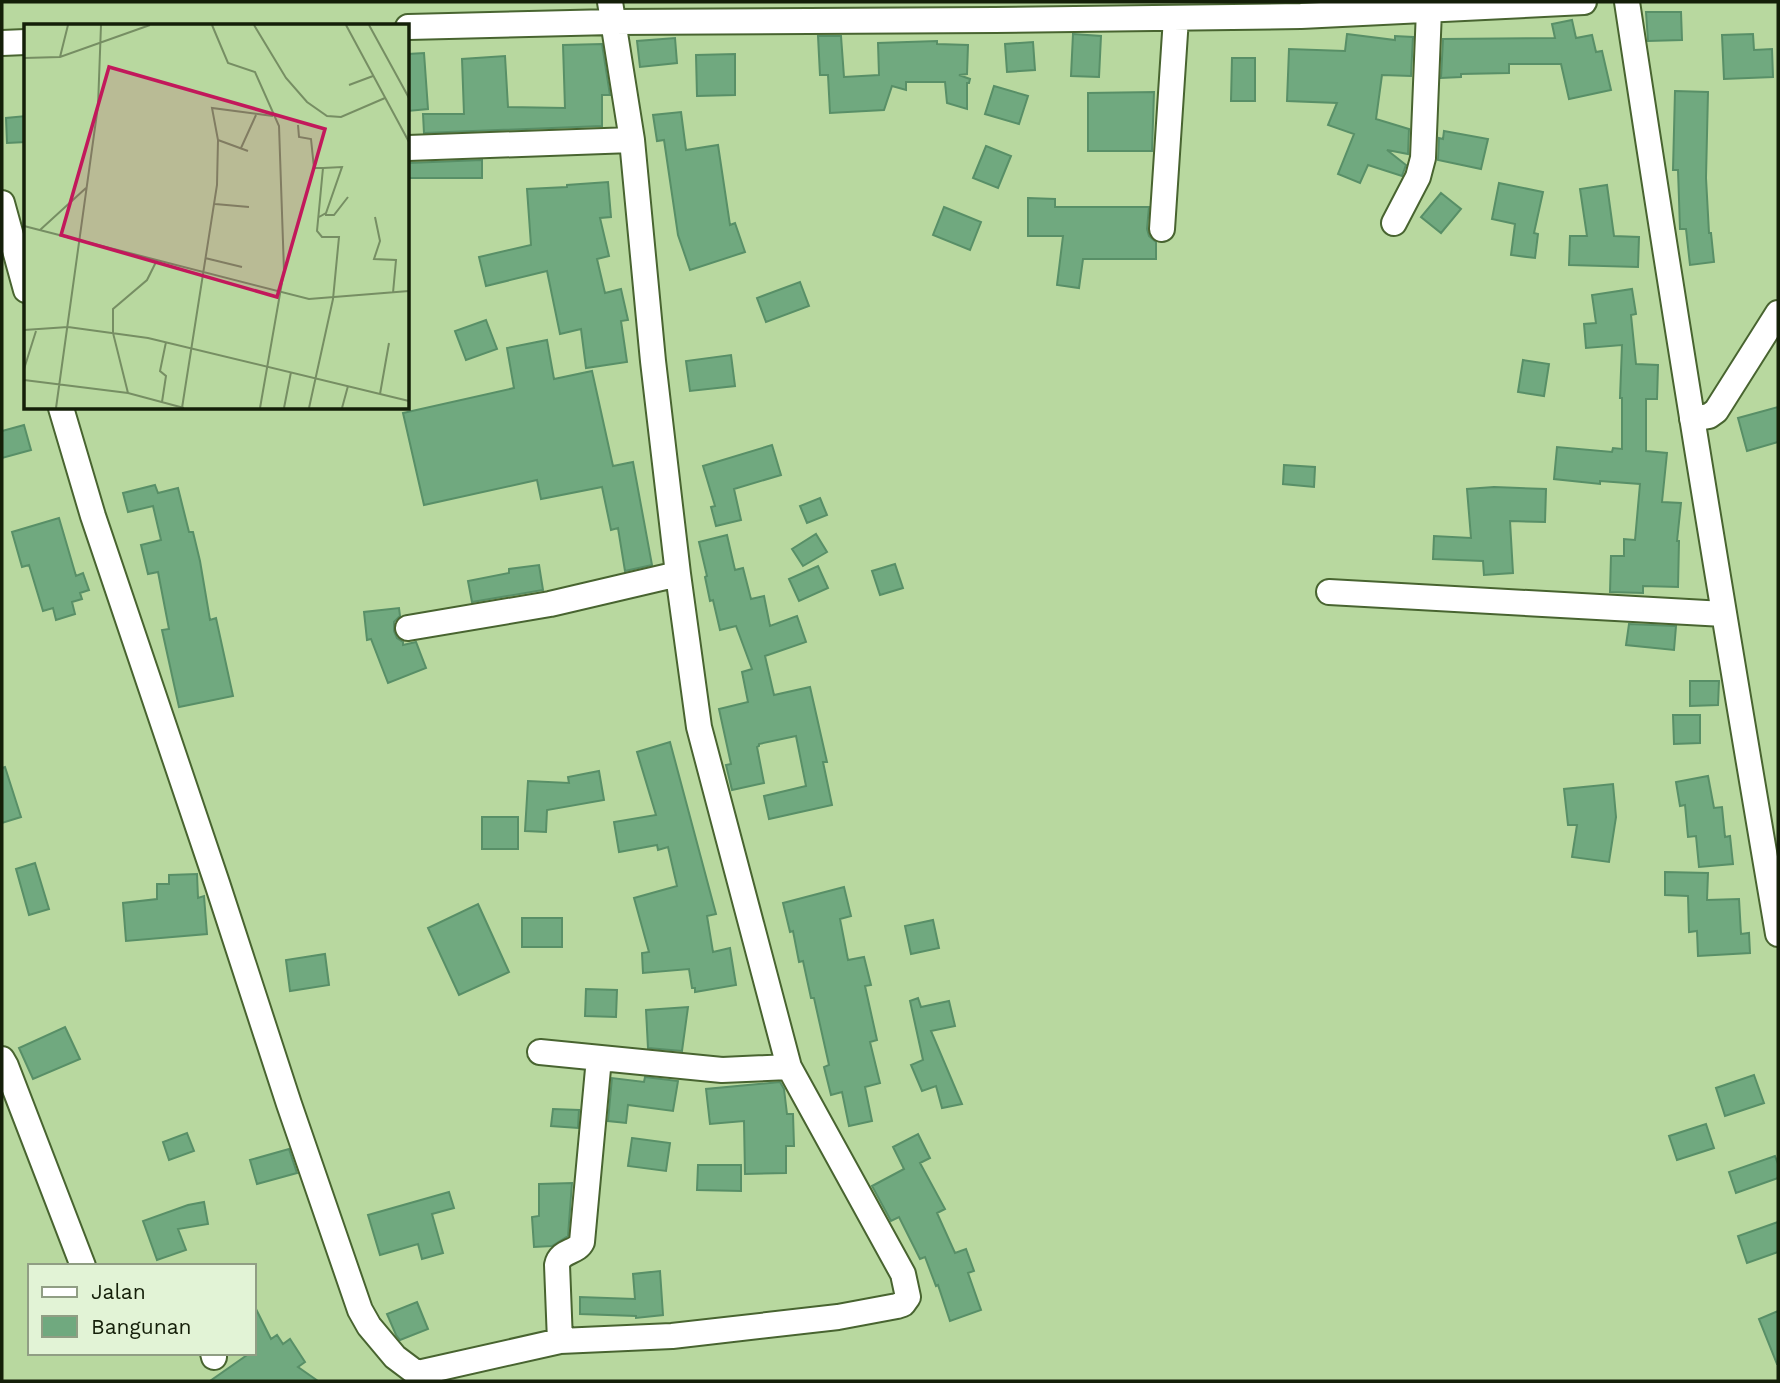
<svg xmlns="http://www.w3.org/2000/svg" width="1780" height="1383" viewBox="0 0 1780 1383" font-family="'Work Sans',sans-serif">
<style>
.building{fill:#70a97f;stroke:#588f67;stroke-width:2}
.lines{fill:none;stroke-linecap:round;stroke-linejoin:round}
.minor-casing{stroke:#486430;stroke-width:28}
.minor{stroke:#fff;stroke-width:24}
.inset-road{fill:none;stroke:#768e63;stroke-width:2}
.view{fill:#c2185b;fill-opacity:0.15;stroke:#c2185b;stroke-width:3.5}
.inset-edge{fill:none;stroke:#141f09;stroke-width:3.5}
</style>
<rect width="100%" height="100%" fill="#b8d89f"/>
<path class="building" d="M1646 12H1681L1682 40 1648 41Z
M1572 20 1576 38 1592 35 1596 52 1602 51 1611 90 1569 99 1561 64H1509V73L1461 74V77L1441 78 1443 39 1555 38 1552 24Z
M1073 34 1101 36 1099 77 1071 76Z
M1347 34 1395 40V36L1413 37 1411 76 1382 75 1376 119 1409 129 1408 154 1387 150 1406 165 1402 176 1368 165 1360 183 1338 174 1354 134 1328 125 1337 103 1287 101 1289 49 1345 51Z
M1753 34 1754 50 1772 49 1773 77 1724 79 1722 35Z
M818 36H841L844 77 879 75 878 43 937 41V44L968 45 967 74 959 75 970 79 969 83H967V109L947 103 945 82H906V90L892 86 884 110 830 113 828 75H820Z
M675 38 677 63 640 67 637 41Z
M1033 42 1035 70 1007 72 1005 44Z
M602 44 610 95H602V126L424 133 423 114H464L462 59 505 56 508 107 565 108 563 45Z
M424 53 428 109 408 111V54Z
M735 54V95L697 96 696 55Z
M1232 58H1255V101H1231Z
M994 86 1028 96 1019 124 985 114Z
M1675 91 1708 92 1706 178 1709 233H1711L1714 262 1690 265 1686 229H1680L1678 170H1673Z
M1154 92 1152 151H1088V93Z
M681 112 686 150 718 145 730 225 735 223 745 252 690 270 678 235 664 140 657 141 653 115Z
M26 116V142L7 143 6 118Z
M1444 131 1488 139 1481 169 1438 160 1439 138 1443 139Z
M986 146 1011 156 998 188 973 178Z
M482 160V178H408V163Z
M608 182 611 217 600 218 609 256 597 259 605 293 621 289 628 320 621 321 627 362 586 368 581 329 560 334 547 271 486 286 479 257 531 245 527 189 567 187V185Z
M1499 183 1543 192 1534 233 1538 234 1535 258 1511 255 1515 224 1492 219Z
M1607 185 1614 236 1639 237 1638 267 1569 265 1570 236H1587L1580 189Z
M1441 193 1461 209 1441 233 1421 217Z
M1028 198 1055 199V207H1149L1147 229 1149 236 1156 242V259H1083L1079 288 1057 285 1063 236H1028Z
M944 207 981 222 970 250 933 235Z
M800 282 809 306 766 322 757 298Z
M1632 289 1636 314 1631 315 1636 364 1658 365 1657 399H1646V451L1667 453 1662 502 1681 503 1677 541H1679L1678 587 1643 586V593L1610 592 1611 556H1624V539L1635 540 1640 484 1600 481V484L1554 479 1557 447 1612 452 1613 448 1622 449V398H1620L1622 345 1586 348 1584 324 1596 323 1592 295Z
M486 320 497 349 466 360 455 331Z
M547 340 554 379 592 371 613 466 633 462 652 565 625 571 618 528 611 530 602 487 541 499 537 480 424 505 403 413 514 388 507 348Z
M731 355 735 386 690 391 686 361Z
M1523 360 1549 364 1544 396 1518 392Z
M1778 407V442L1747 451 1738 418Z
M24 425 31 450 2 458V431Z
M772 445 781 475 734 489 741 520 716 526 711 507 715 506 703 466Z
M1284 465 1315 467 1314 487 1283 484Z
M155 485 158 493 178 488 189 532H193L200 561 210 620 216 618 233 696 179 707 162 630 169 629 158 572 148 574 141 545 161 540 153 506 128 512 123 493Z
M1494 487 1546 489 1545 522 1510 521 1513 573 1484 575 1483 561 1433 559 1434 536 1471 538 1467 489Z
M820 498 827 515 807 523 800 506Z
M59 518 76 576 83 573 89 590 80 593 82 599 72 602 75 614 56 620 53 608 43 611 29 565 22 567 12 532Z
M816 534 827 552 803 566 792 549Z
M727 535 735 570 743 568 751 599 764 596 770 626 797 616 806 642 765 656 774 695 810 687 827 762H823L832 805 769 819 764 796 806 786 796 736 759 744V746L757 747 764 783 732 790 726 765 731 764 719 709 748 702 742 672 752 669 736 626 720 630 713 600 710 601 705 577 707 576 699 542Z
M895 564 903 588 880 595 872 571Z
M539 565 543 590 472 602 468 581 509 573V569Z
M818 566 828 588 799 601 789 579Z
M399 608 400 616 394 622V631L397 638 403 642V645L416 642 426 668 388 683 371 639 367 640 364 612Z
M1629 624 1676 626 1674 650 1626 645Z
M1690 681H1719L1718 705 1690 706Z
M1673 715H1700V743L1674 744Z
M670 742 716 914 707 916 713 952 730 948 736 985 695 992V988H692L689 969 643 973 642 953 649 952 634 898 677 886 668 847 658 850 657 845 619 852 614 822 656 815 637 752Z
M5 767 21 817 2 823V768Z
M599 771 604 800 547 810 546 832 525 831 528 781 569 783 568 777Z
M1708 776 1714 808 1722 807 1725 837 1730 836 1733 864 1699 867 1696 836 1688 837 1685 805 1680 806 1676 782Z
M1613 784 1616 817 1609 862 1572 857 1577 825H1568L1564 789Z
M482 817H518V849H482Z
M35 863 49 909 29 915 16 869Z
M1665 872 1708 873 1707 900 1739 899 1741 934 1749 933 1750 953 1698 956 1697 931 1689 932 1688 896 1665 895Z
M197 874 198 898 204 896 207 934 126 941 123 903 157 899V884H169V875Z
M844 887 851 916 840 919 848 960 864 957 871 985 865 986 877 1040 870 1042 880 1083 865 1087 872 1121 849 1126 842 1092 831 1095 824 1067 829 1065 814 998H811L803 961 799 962 793 931 790 932 783 903Z
M478 904 509 972 459 995 428 928Z
M522 918H562V947H522Z
M933 920 939 948 911 954 905 926Z
M325 954 329 985 290 991 286 960Z
M586 989 617 990 616 1017 585 1016Z
M918 998 921 1007 949 1001 955 1026 931 1031 962 1104 942 1108 936 1086 922 1091 911 1065 923 1060 910 1001Z
M688 1007 682 1051 648 1048 646 1010Z
M65 1027 80 1059 33 1079 19 1048Z
M1754 1075 1764 1103 1725 1116 1716 1088Z
M645 1077 678 1081 673 1111 628 1105 626 1123 608 1121 612 1078 644 1082Z
M780 1082 784 1089 787 1114H793L794 1146H786V1173L745 1174 744 1121 710 1124 706 1089Z
M553 1109 579 1110 578 1128 551 1126Z
M1706 1124 1714 1148 1677 1160 1669 1136Z
M187 1133 194 1151 169 1160 163 1142Z
M918 1134 930 1158 920 1163 945 1209 937 1213 955 1253 966 1249 974 1271 968 1273 981 1310 950 1321 938 1285 936 1286 925 1257 920 1259 899 1217 891 1221 872 1186 904 1169 893 1147Z
M632 1138 670 1143 666 1171 628 1166Z
M289 1149 297 1173 257 1184 250 1160Z
M1775 1156 1778 1164V1178L1736 1193 1729 1172Z
M698 1165H741V1191L697 1190Z
M572 1183 568 1236 552 1246 534 1247 532 1217 539 1216V1184Z
M449 1192 454 1208 432 1214 443 1253 422 1259 418 1244 380 1255 368 1215Z
M204 1202 208 1224 178 1229 186 1250 157 1260 143 1221 188 1205Z
M1778 1222V1252L1747 1263 1738 1236Z
M660 1271 663 1315 636 1318V1316L580 1314V1297L635 1299 633 1274Z
M417 1302 428 1329 400 1340 396 1335 387 1314Z
M254 1305 271 1339 277 1335 283 1344 290 1339 305 1362 298 1367 318 1381H210L250 1353H254Z
M1778 1311V1364H1777L1759 1319Z"/>
<g class="lines">
<defs>
<path id="minor" d="M1627 2C1674 313 1725 624 1778 934
M408 27 612 22 995 20 1301 16 1584 2
M2 43 26 42
M408 148 632 140
M2 203 26 290
M1394 223 1418 177 1423 158 1429 10
M1162 229 1176 18
M61 408 93 516 217 883 289 1104 360 1310 369 1326 395 1357 427 1381
M1692 419 1709 416 1716 411 1778 313
M1329 592 1724 614
M408 628 550 604 678 574
M540 1052 722 1070 789 1067
M2 1059 6 1066 83 1266
M560 1341 557 1265C560 1250 577 1253 582 1242L599 1058
M213 1353 214 1357
M418 1373 560 1341 672 1336 838 1317 897 1306 903 1304 908 1297 903 1274 789 1067 699 727 678 574 653 361 632 140 610 2"/>
</defs>
<use href="#minor" class="minor-casing"/>
<use href="#minor" class="minor"/>
</g>
<g transform="translate(24 24)">
<rect width="385" height="385" fill="#b8d89f"/>
<path class="inset-road" d="M188 1 204 39 231 48 255 102 260 247 236 384M230 1 262 54 283 78 303 92 317 93 361 74M322 1 385 118M345 1 385 74M36 33 44 1M0 34 36 33 126 1M325 61 349 52M274 101 275 113 287 115 290 144H299L293 207 298 213H315L309 275 285 384M194 116 224 127M217 124 232 91M191 180 225 183M301 191H310L324 173M295 193 302 189 318 143 299 144M351 193 356 217 350 235 372 236 369 269M0 202 285 275 385 267M16 206 62 164M181 234 218 243M0 306 44 303 124 314 385 377M0 345 12 307M0 356 104 369 160 384M104 369 89 309V285L123 256 133 236M356 370 365 319M138 378 142 352 136 347 142 318M32 384 74 82 77 1M158 384 193 161 194 116 188 84 249 92M260 384 267 348M318 384 324 362"/>
<path class="view" d="M85 43 301 105 253 273 37 211Z"/>
<rect width="385" height="385" class="inset-edge"/>
</g>
<rect width="1780" height="1383" fill="none" stroke="#141f09" stroke-width="7"/>
<rect x="28" y="1264" width="228" height="91" fill="#e2f3d6" stroke="#909e84" stroke-width="2"/>
<rect x="42" y="1287" width="35" height="10" fill="#ffffff" stroke="#909e84" stroke-width="2"/>
<text x="91" y="1299" font-size="21" fill="#141f09">Jalan</text>
<rect x="42" y="1316" width="35" height="21" fill="#70a97f" stroke="#909e84" stroke-width="2"/>
<text x="91" y="1334" font-size="21" fill="#141f09">Bangunan</text>
</svg>
